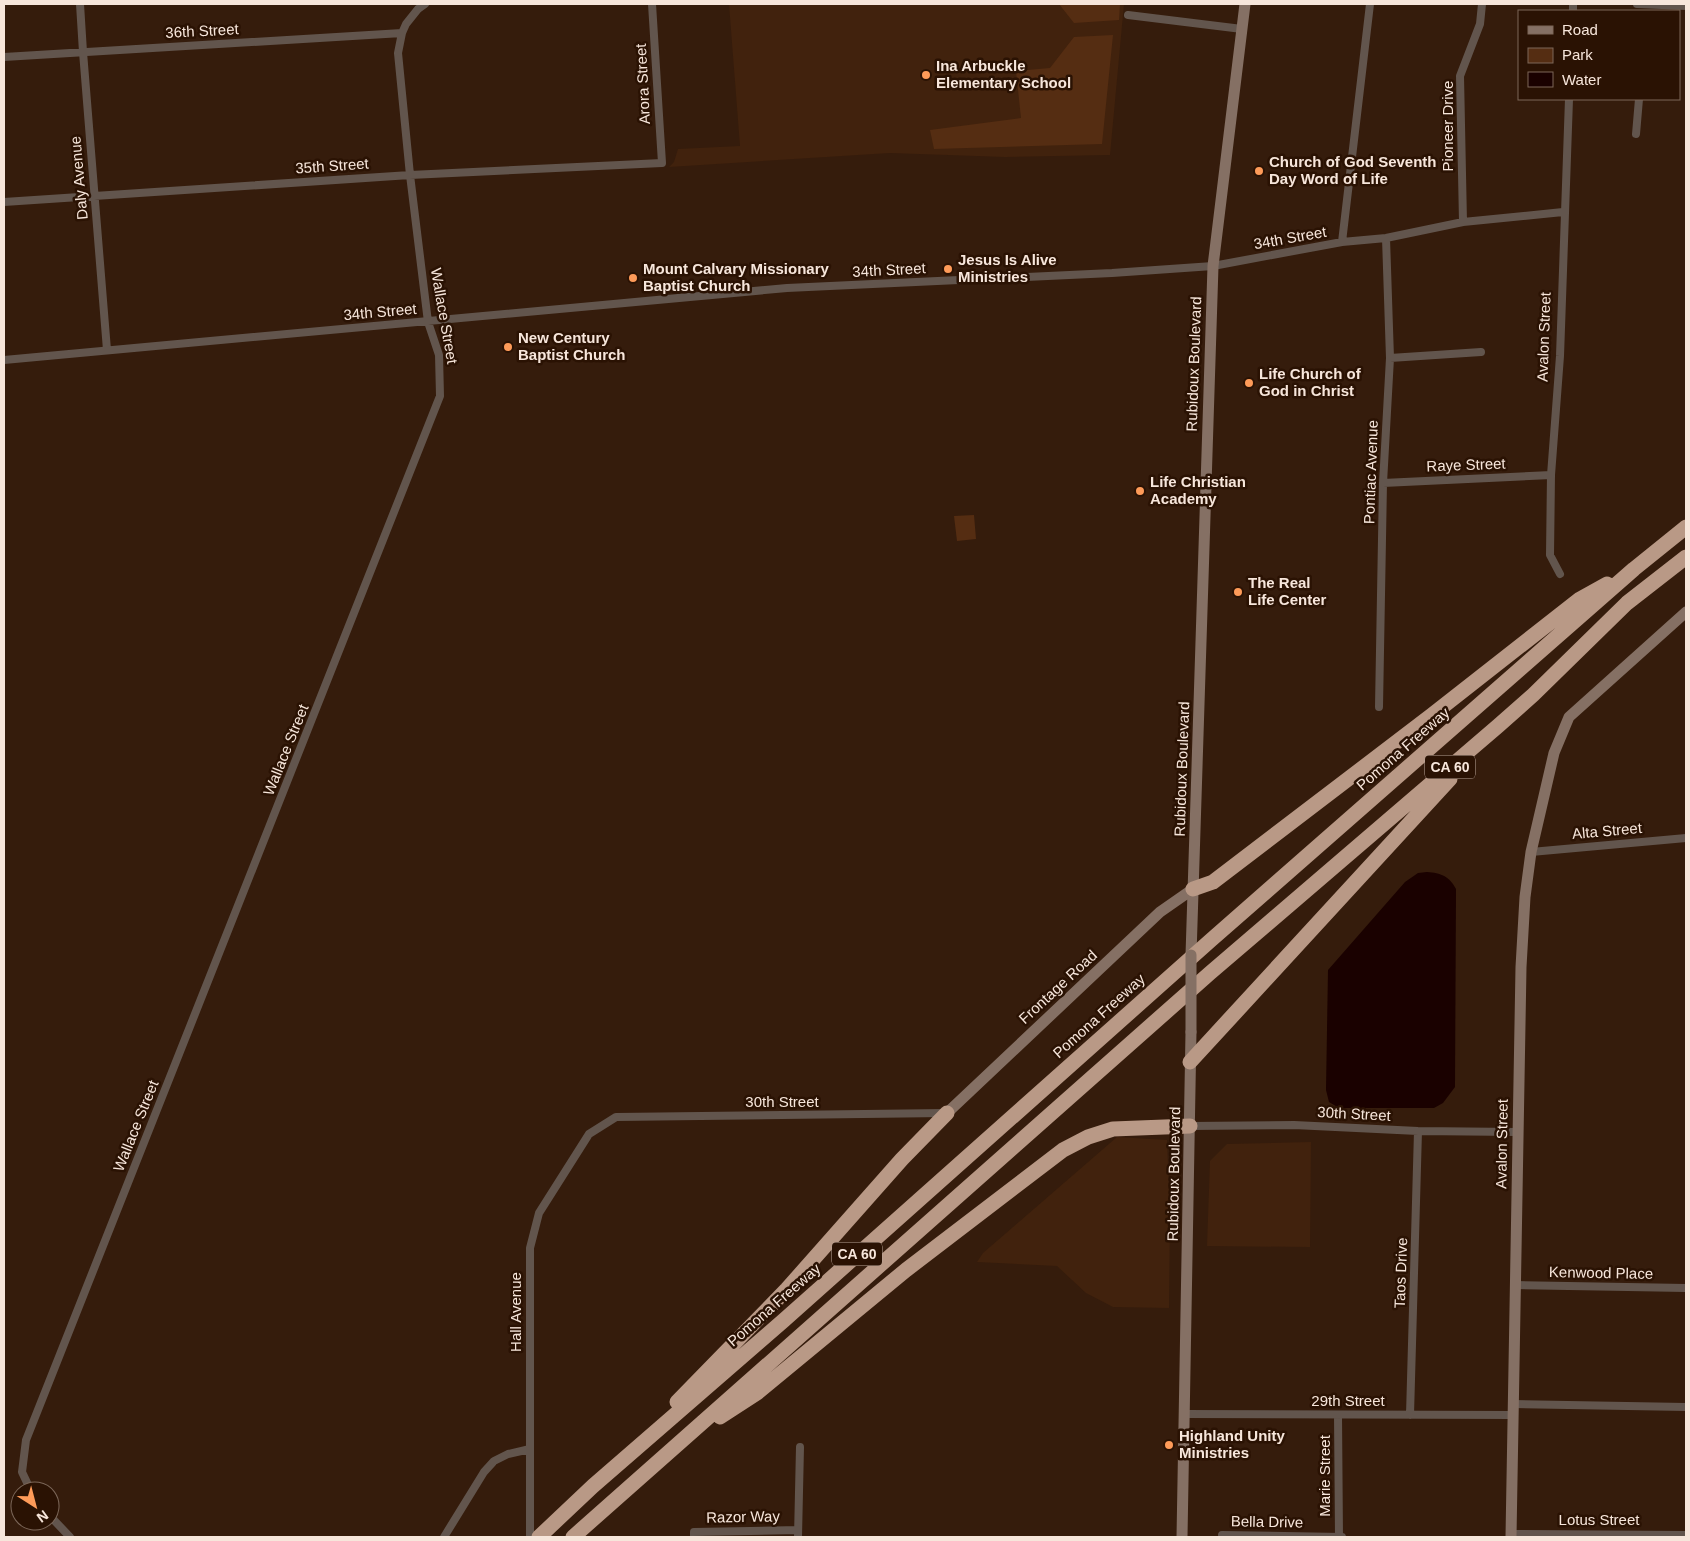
<svg xmlns="http://www.w3.org/2000/svg" width="1690" height="1541" viewBox="0 0 1690 1541" font-family="Arial,sans-serif">
<style>
.built{fill:#41220d}
.green{fill:#552d12}
.water{fill:#1a0100}
.lines{fill:none;stroke-linecap:round;stroke-linejoin:round}
.street{stroke:#62554d;stroke-width:8}
.secondary{stroke:#857064;stroke-width:11}
.highway{stroke:#b99986;stroke-width:15}
.secondary-bridge{stroke:#857064;stroke-width:11}
.poi-dot{fill:#fe9b59;stroke:#2a1203;stroke-width:2}
.labels{text-anchor:middle;stroke-width:5;stroke-linejoin:round;paint-order:stroke}
.shield{fill:#2a1203;stroke:#baa69a;stroke-width:1}
.shield-label{font-size:14px;font-weight:bold;fill:#f7e6db}
.street-label{font-size:15px;fill:#f7e6db;stroke:#2a1203}
.poi-label{font-size:15px;font-weight:bold;fill:#f7e6db;stroke:#2a1203;text-anchor:start}
</style>
<rect width="100%" height="100%" fill="#351c0c"/>
<path class="built" d="M729 4H1124L1110 155 1005 157 890 153 669 167 674 162 678 149 740 146Z
M1117 1137 1167 1140 1170 1215 1169 1308 1113 1307 1086 1293 1057 1266 977 1262 983 1253Z
M1311 1142 1310 1247 1207 1246 1210 1161 1227 1144Z"/>
<path class="green" d="M1059 4H1120L1119 20 1074 23Z
M1113 35 1102 144 934 149 930 130 1021 118 1016 71 1050 68 1074 37Z
M974 515 976 539 957 541 954 516Z"/>
<path class="water" d="M1427 872C1441 873 1449 876 1456 889L1455 1087 1443 1103 1434 1108H1339L1329 1102 1326 1090 1328 970 1405 882 1418 873Z"/>
<g class="lines">
<path class="street" d="M80 4 83 52 107 350
M1637 4 1686 6
M1573 11V4
M1128 15 1242 29
M4 57 402 33
M1636 134 1639 99
M4 202 410 175 662 163 652 4
M1463 222 1460 76 1480 24 1482 4
M1342 242 1370 4
M1390 358 1481 352
M4 360 787 288 1112 273 1213 266 1342 242 1386 238 1463 222 1563 212
M1383 483 1551 475
M1560 574 1550 555 1551 475 1560 356 1569 99
M1379 707 1383 483 1390 358 1386 238
M1531 852 1686 838
M1190 1126 1294 1125 1418 1131 1517 1132
M1515 1285 1686 1288
M1513 1404 1686 1407
M1184 1414 1513 1415
M1338 1415 1339 1537
M1410 1415 1418 1131
M31 1491 22 1472 26 1440 440 396 439 355 428 322 410 175 398 53 402 33 406 24 418 9 425 4
M50 1516 70 1537
M1511 1534 1686 1535
M1222 1535 1342 1537
M444 1537 484 1472 494 1461 508 1454 530 1449
M530 1537V1248L539 1213 589 1134 616 1117 945 1113
M694 1537V1532L798 1530
M798 1537 800 1447"/>
<path class="secondary" d="M1191 955 1213 266 1245 4
M947 1113 1160 912 1193 889
M1182 1537 1191 1032
M1511 1537 1521 967 1525 897 1531 852 1554 753 1569 717 1686 612"/>
<path class="highway" d="M1193 889 1213 882 1432 715 1580 599 1607 584
M1190 1062 1450 779
M677 1402 787 1289 902 1159 947 1113
M720 1417 757 1393 906 1270 1063 1150 1088 1137 1113 1129 1190 1126
M539 1537 593 1486 783 1321 1211 940 1634 569 1686 527
M573 1537 1210 973 1498 726 1533 695 1627 603 1686 557"/>
<path class="secondary-bridge" d="M1191 1032V955"/>
</g>
<g class="poi-dot">
<circle cx="926" cy="75" r="5"/>
<circle cx="1259" cy="171" r="5"/>
<circle cx="948" cy="269" r="5"/>
<circle cx="633" cy="278" r="5"/>
<circle cx="508" cy="347" r="5"/>
<circle cx="1249" cy="383" r="5"/>
<circle cx="1140" cy="491" r="5"/>
<circle cx="1238" cy="592" r="5"/>
<circle cx="1169" cy="1445" r="5"/>
</g>
<g class="labels">
<g class="shield">
<rect x="1425" y="755.5" width="50" height="23" rx="4"/>
<rect x="832" y="1242.5" width="50" height="23" rx="4"/>
</g>
<g class="shield-label">
<text x="1450" y="772">CA 60</text>
<text x="857" y="1259">CA 60</text>
</g>
<g class="street-label">
<text transform="translate(202 31) rotate(-3)" y="5">36th Street</text>
<text transform="translate(643 84) rotate(-93)" y="5">Arora Street</text>
<text transform="translate(1448 126) rotate(-90)" y="5">Pioneer Drive</text>
<text transform="translate(332 166) rotate(-4)" y="5">35th Street</text>
<text transform="translate(79 178) rotate(-95)" y="5">Daly Avenue</text>
<text transform="translate(1290 238) rotate(-10)" y="5">34th Street</text>
<text transform="translate(889 270) rotate(-3)" y="5">34th Street</text>
<text transform="translate(380 312) rotate(-5)" y="5">34th Street</text>
<text transform="translate(444 316) rotate(80)" y="5">Wallace Street</text>
<text transform="translate(1544 337) rotate(-88)" y="5">Avalon Street</text>
<text transform="translate(1194 364) rotate(-88)" y="5">Rubidoux Boulevard</text>
<text transform="translate(1466 465) rotate(-2)" y="5">Raye Street</text>
<text transform="translate(1371 472) rotate(-88)" y="5">Pontiac Avenue</text>
<text transform="translate(1403 749) rotate(-41)" y="5">Pomona Freeway</text>
<text transform="translate(286 750) rotate(-68)" y="5">Wallace Street</text>
<text transform="translate(1182 769) rotate(-88)" y="5">Rubidoux Boulevard</text>
<text transform="translate(1607 831) rotate(-5)" y="5">Alta Street</text>
<text transform="translate(1058 987) rotate(-43)" y="5">Frontage Road</text>
<text transform="translate(1099 1016) rotate(-42)" y="5">Pomona Freeway</text>
<text x="782" y="1107">30th Street</text>
<text transform="translate(1354 1114) rotate(3)" y="5">30th Street</text>
<text transform="translate(136 1126) rotate(-68)" y="5">Wallace Street</text>
<text transform="translate(1502 1144) rotate(-89)" y="5">Avalon Street</text>
<text transform="translate(1174 1174) rotate(-89)" y="5">Rubidoux Boulevard</text>
<text transform="translate(1401 1273) rotate(-88)" y="5">Taos Drive</text>
<text transform="translate(1601 1273) rotate(1)" y="5">Kenwood Place</text>
<text transform="translate(774 1305) rotate(-41)" y="5">Pomona Freeway</text>
<text transform="translate(516 1312) rotate(-90)" y="5">Hall Avenue</text>
<text x="1348" y="1406">29th Street</text>
<text transform="translate(1325 1476) rotate(-90)" y="5">Marie Street</text>
<text transform="translate(743 1517) rotate(-1)" y="5">Razor Way</text>
<text x="1599" y="1525">Lotus Street</text>
<text transform="translate(1267 1522) rotate(1)" y="5">Bella Drive</text>
</g>
<g class="poi-label">
<text x="936" y="71">Ina Arbuckle<tspan x="936" dy="17">Elementary School</tspan></text>
<text x="1269" y="167">Church of God Seventh<tspan x="1269" dy="17">Day Word of Life</tspan></text>
<text x="958" y="265">Jesus Is Alive<tspan x="958" dy="17">Ministries</tspan></text>
<text x="643" y="274">Mount Calvary Missionary<tspan x="643" dy="17">Baptist Church</tspan></text>
<text x="518" y="343">New Century<tspan x="518" dy="17">Baptist Church</tspan></text>
<text x="1259" y="379">Life Church of<tspan x="1259" dy="17">God in Christ</tspan></text>
<text x="1150" y="487">Life Christian<tspan x="1150" dy="17">Academy</tspan></text>
<text x="1248" y="588">The Real<tspan x="1248" dy="17">Life Center</tspan></text>
<text x="1179" y="1441">Highland Unity<tspan x="1179" dy="17">Ministries</tspan></text>
</g>
</g>
<rect width="1690" height="1541" fill="none" stroke="#f7e6db" stroke-width="10"/>
<rect x="1518" y="10" width="162" height="90" fill="#2a1203" stroke="#7c6759"/>
<rect x="1528" y="26" width="25" height="8" fill="#857064" stroke="#7c6759"/>
<text x="1562" y="35" font-size="15" fill="#f7e6db">Road</text>
<rect x="1528" y="48" width="25" height="15" fill="#552d12" stroke="#7c6759"/>
<text x="1562" y="60" font-size="15" fill="#f7e6db">Park</text>
<rect x="1528" y="72" width="25" height="15" fill="#1a0100" stroke="#7c6759"/>
<text x="1562" y="85" font-size="15" fill="#f7e6db">Water</text>
<g transform="translate(35 1506) rotate(144)"><circle r="24" fill="#2a1203" stroke="#7c6759"/>
<path d="M0-4L9 19L0 12L-9 19Z" fill="#fe9b59"/>
<text y="-8" font-size="14" font-weight="bold" text-anchor="middle" fill="#f7e6db">N</text>
</g>
</svg>
